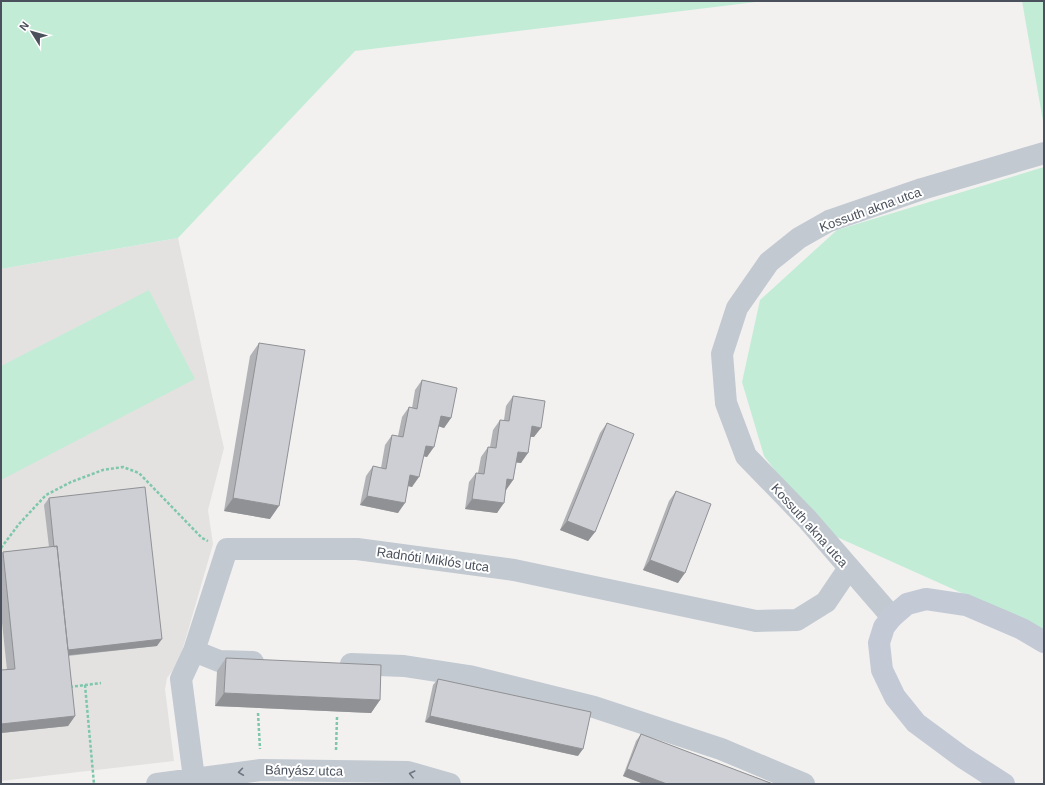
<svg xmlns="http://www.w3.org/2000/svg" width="1045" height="785" viewBox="0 0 1045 785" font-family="Arial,sans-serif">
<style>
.education{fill:#e3e2e1}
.green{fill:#c3ecd7}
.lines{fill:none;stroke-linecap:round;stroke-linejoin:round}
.path{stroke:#7ec7ab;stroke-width:2.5;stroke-dasharray:3 2;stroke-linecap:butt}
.minor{stroke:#c2c9d1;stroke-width:22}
.tertiary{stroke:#c2c9d1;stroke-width:22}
.secondary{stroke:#c3cad5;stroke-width:22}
.wall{fill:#b1b2b6}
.shaded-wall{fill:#909194}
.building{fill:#cecfd4;stroke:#909194}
.oneway{stroke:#6e757f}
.labels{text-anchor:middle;stroke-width:4;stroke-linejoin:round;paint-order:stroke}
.street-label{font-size:13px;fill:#4a515c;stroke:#fff}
</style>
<rect width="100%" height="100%" fill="#f2f1f0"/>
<path class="education" d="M178 238 215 409 224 448 208 510 213 544 179 662 167 678 165 689 174 761 1 781V269Z"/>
<path class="green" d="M1 1H765L355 51 178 238 1 269Z
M1022 1H1044V127Z
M1044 167V630L819 529 764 456 742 382 760 300 837 230Z
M149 290 195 379 1 480V366Z"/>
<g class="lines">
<path class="path" d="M1 548 19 524 46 495 71 482 103 470 123 467 139 473 202 538 208 541
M85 685 94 784
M70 687 101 683
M258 713 260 749
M336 750 337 717"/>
<path class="minor" d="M194 651 219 661 253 662
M351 664 404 666 469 676 594 707 721 749 804 784
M194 778 181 679 194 651 227 549H357L514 570 756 621 797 620 826 602 849 568
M157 784 261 770 408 772 450 784"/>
<path class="tertiary" d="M892 617 807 519 746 456 726 403 722 354 737 308 769 262 799 238 829 221 922 189 1044 153"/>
<path class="secondary" d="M1004 784 962 757 916 723 895 697 882 670 879 643 884 627 892 617 907 604 926 599 966 605 1022 629 1044 642"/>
</g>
<path class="wall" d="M259 343 270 519 224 511 250 356Z
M422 380 451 418 444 428 439 426 427 457 423 456 412 487 408 486 398 513 360 505 366 476 373 466 381 468 385 445 392 435 398 436 402 417 409 407 412 408 415 390Z
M513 396 534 437H530L521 463 516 462 513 480 506 490 497 513 465 509 469 482 476 473H478L481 457 488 447H490L493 430 500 420H504L506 406Z
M607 423 595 532 588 541 560 530 600 433Z
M676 491 678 583 643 570 669 501Z
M49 498 157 646 68 656 75 716 68 726 1 733V670H7L1 613V554L3 552 49 547 44 505Z
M226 658 380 700 371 713 215 706 217 671Z
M438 679 578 756 425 722 433 685Z
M641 734 773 784H644L623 776 636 741Z"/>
<path class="shaded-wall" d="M441 416 451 418 444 428 434 425Z
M532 426 541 428 534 437 525 436Z
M426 446 434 447 427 457 419 455Z
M518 452 528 453 521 463 511 462Z
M410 475 419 477 412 487 404 485Z
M507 479 513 480 506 490 500 489Z
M367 496 405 503 398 513 360 505Z
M233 498 279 506 270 519 224 511Z
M472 499 504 503 497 513 465 509Z
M567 521 595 532 588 541 560 530Z
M650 560 685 573 678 583 643 570Z
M162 639 157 646 61 656 65 650Z
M224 693 380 700 371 713 215 706Z
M75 716 68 726 1 733V724Z
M430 716 583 749 578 756 425 722Z
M627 769 667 784H644L623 776Z"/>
<path class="building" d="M259 343 305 350 279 506 233 498Z
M422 380 457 388 451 418 441 416 434 447 426 446 419 477 410 475 405 503 367 496 373 466 386 469 392 435 403 437 409 407 417 409Z
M513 396 545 401 541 428 532 426 528 453 518 452 513 480 507 479 504 503 472 499 476 473 484 474 488 447 496 448 500 420 509 421Z
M607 423 634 434 595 532 567 521Z
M145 487 162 639 68 650 57 546 54 547 49 498Z
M676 491 711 504 685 573 650 560Z
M57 546 75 716 1 724V670L15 669 3 552Z
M226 658 381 665 380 700 224 693Z
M438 679 591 712 583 749 430 716Z
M641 734 773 784H667L627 769Z"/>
<defs><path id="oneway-chevron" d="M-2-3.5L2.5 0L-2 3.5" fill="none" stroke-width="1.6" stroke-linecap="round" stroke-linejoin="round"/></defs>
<g class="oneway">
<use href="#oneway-chevron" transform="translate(241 772) rotate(172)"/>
<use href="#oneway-chevron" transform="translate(412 774) rotate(-166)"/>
</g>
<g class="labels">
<g class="street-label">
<text transform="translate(870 209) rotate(-20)" y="5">Kossuth akna utca</text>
<text transform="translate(810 525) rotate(48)" y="5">Kossuth akna utca</text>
<text transform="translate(433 559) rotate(8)" y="5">Radnóti Miklós utca</text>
<text transform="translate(304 770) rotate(1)" y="5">Bányász utca</text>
</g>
</g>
<rect width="1045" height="785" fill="none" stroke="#4a515c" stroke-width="4"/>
<g transform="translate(32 32) rotate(307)" stroke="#ffffff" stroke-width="3" paint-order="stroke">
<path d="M0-3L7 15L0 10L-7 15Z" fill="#4a515c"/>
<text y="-6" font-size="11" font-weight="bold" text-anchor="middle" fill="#4a515c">N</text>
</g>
</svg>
